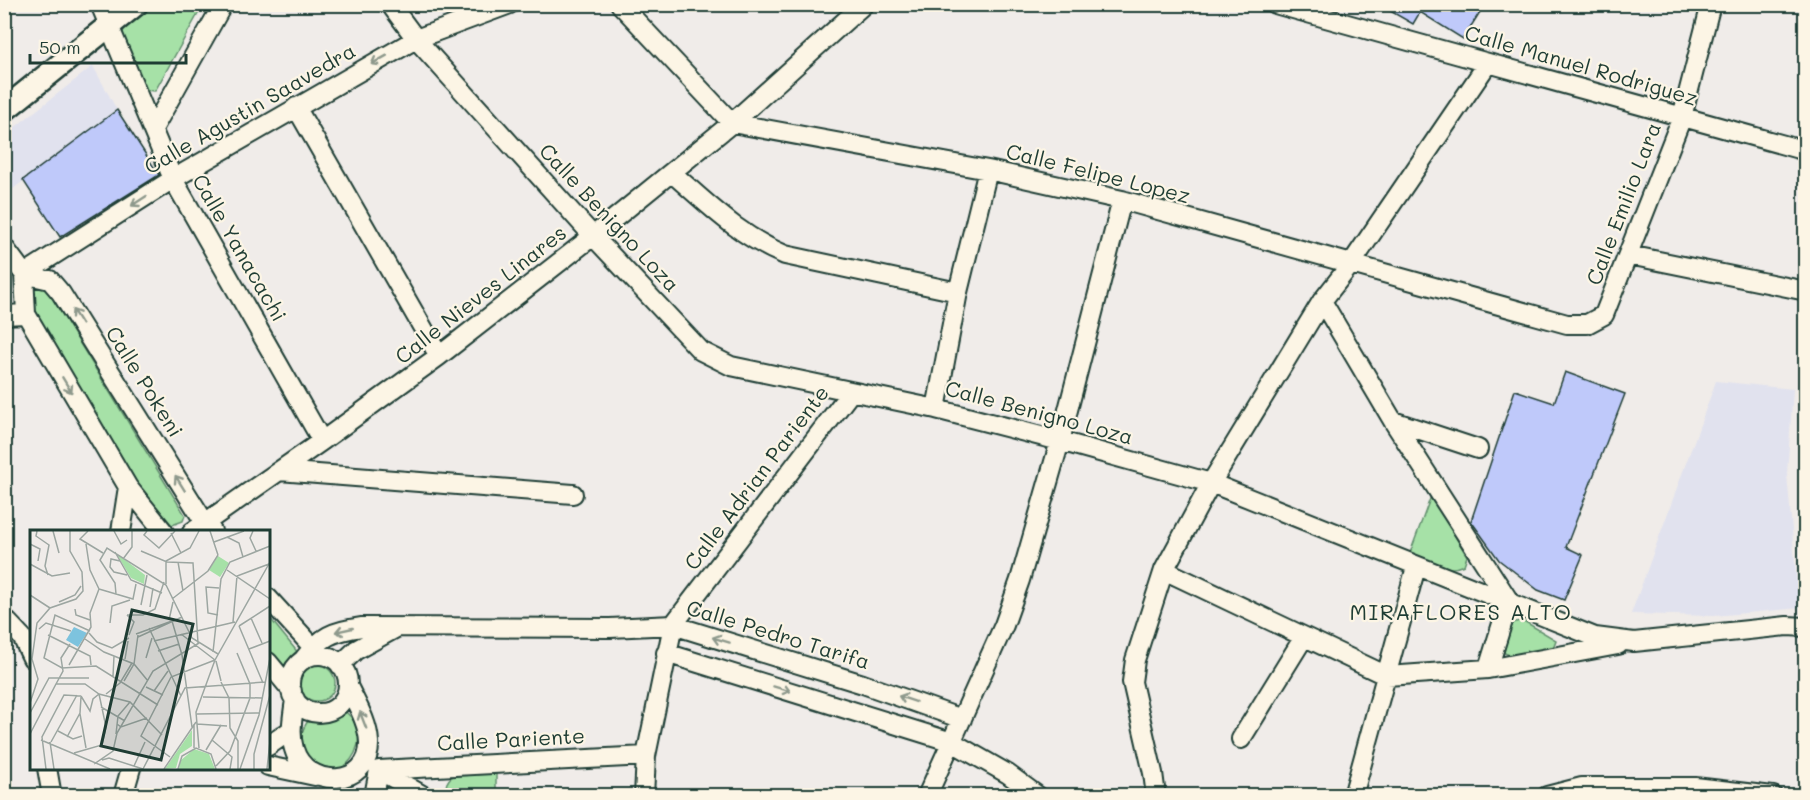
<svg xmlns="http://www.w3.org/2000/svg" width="1810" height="800" viewBox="0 0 1810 800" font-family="Mali,sans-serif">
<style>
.built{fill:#e1e2ee}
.green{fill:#a6e1a7;stroke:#628f6e;stroke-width:1.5}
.building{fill:#bfc9fa;stroke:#1f3d34;stroke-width:1.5}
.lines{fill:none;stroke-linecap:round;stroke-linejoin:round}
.minor-casing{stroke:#1f3d34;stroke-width:22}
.tertiary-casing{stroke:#1f3d34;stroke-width:27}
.minor{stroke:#fcf5e5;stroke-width:18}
.tertiary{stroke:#fcf5e5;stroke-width:22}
.oneway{stroke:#8e998c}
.labels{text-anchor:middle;stroke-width:4.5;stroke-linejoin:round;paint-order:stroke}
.street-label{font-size:21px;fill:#1f3d34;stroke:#fcf5e5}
.neighbourhood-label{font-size:22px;letter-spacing:1.5px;fill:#1f3d34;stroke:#fcf5e5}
.inset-road{fill:none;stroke:#9ca6a1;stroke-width:1.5}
.view{fill:#1f3d34;fill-opacity:0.15;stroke:#1f3d34;stroke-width:3}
.inset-edge{fill:none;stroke:#1f3d34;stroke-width:3}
</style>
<rect width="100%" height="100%" fill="#f0ece9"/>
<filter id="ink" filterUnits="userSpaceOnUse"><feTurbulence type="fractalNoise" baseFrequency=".0167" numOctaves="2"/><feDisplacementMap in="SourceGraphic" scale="12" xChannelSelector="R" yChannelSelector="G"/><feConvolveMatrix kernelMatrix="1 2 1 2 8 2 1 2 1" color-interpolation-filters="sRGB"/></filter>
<g filter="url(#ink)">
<path class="built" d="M93 66 117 110 5 195V135Z
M1716 381 1793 389 1787 474 1799 608 1714 616 1631 614Z"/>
<path class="green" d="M153 5H203L155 91 144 90 121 37 125 27Z
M37 286 46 288 185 515 183 521 172 525 134 480 106 439 28 299 31 290Z
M1431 496 1467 556 1464 565C1444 574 1429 562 1410 553Z
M269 617 299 654 281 669 269 652Z
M1522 620 1556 640 1553 648 1512 656 1502 652 1513 623Z
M299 683a18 18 0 1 1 36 0a18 18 0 1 1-36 0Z
M345 711C351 717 356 722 358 730 362 750 347 775 324 770 317 769 308 759 302 754 301 740 300 732 308 721 324 724 332 720 345 711Z
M496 772V795H447C439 767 477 773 496 772Z"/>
<path class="building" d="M1378 4H1485L1463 39 1420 12 1413 24Z
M117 110 159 175 60 237 23 180Z
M1565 372 1625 394 1566 547 1583 555 1564 600 1538 590 1499 560 1471 521 1515 390 1554 403Z"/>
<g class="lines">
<defs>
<path id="minor" d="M100 4 173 179 322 441
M390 4 416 39 593 236 701 351 731 366 936 409 1060 441 1211 483 1595 637 1634 642 1787 626 1806 627
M620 4 732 123 988 170 1122 200 1567 324H1587L1604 315 1682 117 1711 4
M1275 4 1806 151
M296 107 439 356
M153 129 223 4
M672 173C709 205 739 236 785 255L958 292
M4 247 24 274 26 314 128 487 164 532
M1629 255 1806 291
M24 274 173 179 416 39 510 4
M24 274 50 280 61 293 205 523 212 531
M1322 301 1393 421 1509 601 1488 669
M4 315 26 314
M936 409 958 292 988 170
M1393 421 1478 449
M279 471 573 494
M121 532 128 487
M192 532 322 441 439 356 593 236 732 123 864 4
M1164 570 1387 676 1488 669 1618 645
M268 598 320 655
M4 618 22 637 32 658
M666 653 952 742 1008 774 1038 796
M290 684a29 29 0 1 1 58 0a29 29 0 1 1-58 0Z
M303 660C321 636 333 631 362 627L610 628 673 625 863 684 962 719
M268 662 292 691
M340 665 356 650 396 628
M295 699C293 716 289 733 294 749 306 790 371 788 369 742 368 722 356 703 348 686
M1241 739 1304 637
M268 746 291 730
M268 766 315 776
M47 768 52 796
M379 770 646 756
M379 770 424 796
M123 796 131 768
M374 796 379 770
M644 796 646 756 673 625 851 392
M927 796 1004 625 1020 580 1060 441 1122 200
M1156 796 1153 773 1132 682 1135 660 1164 570 1211 483 1322 301 1351 264 1488 63
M1353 796 1416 567
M1547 796 1582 787H1695L1773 796"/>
<path id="tertiary" d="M4 110 136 4"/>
</defs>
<use href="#minor" class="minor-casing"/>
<use href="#tertiary" class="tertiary-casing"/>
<use href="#minor" class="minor"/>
<use href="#tertiary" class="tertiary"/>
</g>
<defs><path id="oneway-shaft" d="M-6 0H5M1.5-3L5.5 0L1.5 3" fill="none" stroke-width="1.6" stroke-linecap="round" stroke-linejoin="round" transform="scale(1.5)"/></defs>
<g class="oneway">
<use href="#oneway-shaft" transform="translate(379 60) rotate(151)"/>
<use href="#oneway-shaft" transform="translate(139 201) rotate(147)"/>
<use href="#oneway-shaft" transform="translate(77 317) rotate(-122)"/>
<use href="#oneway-shaft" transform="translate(67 385) rotate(59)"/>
<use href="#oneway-shaft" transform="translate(180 483) rotate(-122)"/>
<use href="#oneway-shaft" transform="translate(344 630) rotate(167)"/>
<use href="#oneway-shaft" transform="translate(721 640) rotate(-163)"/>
<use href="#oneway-shaft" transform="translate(782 689) rotate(17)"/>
<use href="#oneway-shaft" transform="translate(907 699) rotate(-161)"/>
<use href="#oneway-shaft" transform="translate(363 720) rotate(-111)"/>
</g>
</g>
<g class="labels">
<g class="street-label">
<text transform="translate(1581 66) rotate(16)" y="7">Calle Manuel Rodriguez</text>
<text transform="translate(250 109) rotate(-30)" y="7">Calle Agustin Saavedra</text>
<text transform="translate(1098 174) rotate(14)" y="7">Calle Felipe Lopez</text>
<text transform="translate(1624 204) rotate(-69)" y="7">Calle Emilio Lara</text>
<text transform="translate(609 218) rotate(47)" y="7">Calle Benigno Loza</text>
<text transform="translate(239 248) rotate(60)" y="7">Calle Yanacachi</text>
<text transform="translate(481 295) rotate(-38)" y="7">Calle Nieves Linares</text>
<text transform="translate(144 382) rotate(58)" y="7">Calle Pokeni</text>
<text transform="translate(1039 413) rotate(15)" y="7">Calle Benigno Loza</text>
<text transform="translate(757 478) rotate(-53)" y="7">Calle Adrian Pariente</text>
<text transform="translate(778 635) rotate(17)" y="7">Calle Pedro Tarifa</text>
<text transform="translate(511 740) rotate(-3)" y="7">Calle Pariente</text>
</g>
<g class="neighbourhood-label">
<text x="1461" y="620">MIRAFLORES ALTO</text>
</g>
</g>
<g transform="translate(30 530)">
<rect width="240" height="240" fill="#f0ece9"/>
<path d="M86 23 115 45 114 54 101 48ZM188 26 199 33 190 47 179 40ZM162 200V216L150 224 146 238 135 239ZM164 219 179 224 185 239H149L150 231Z" fill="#a6e1a7"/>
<path d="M44 97 57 103 48 117 36 110Z" fill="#7dc3de"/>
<path class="inset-road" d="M7 1 6 6 19 15 15 36 18 45M23 1 29 23M58 1 50 9 73 23M84 1 91 14 97 10M117 1 114 5 129 18 145 1M180 1 188 25M223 1 220 8 226 21M141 3 151 23M197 7 209 13 213 27M184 12 214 1M0 14 10 19 8 31M56 14 60 40 69 59M111 21 137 32 163 33 168 113M85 22 101 50 132 63M93 29 102 17V1M90 31 81 29 80 37 84 42 97 45M148 32 153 61M0 34 22 46 40 43M197 40 240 69M136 54V31L160 18 169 1M69 59 103 69 106 54M86 64 85 53 70 30 77 18 136 55 162 108 188 124M0 65 20 78M142 69 178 41 188 25M29 72 45 65 51 56M111 75 117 45M120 77 123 58M45 79 46 85 60 90M97 85H113L125 79 134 52M97 85 104 92 99 105M188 85 178 83 176 57 189 58M221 88 232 113M139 90 143 72M142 91 152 125 162 197M203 92 207 46 239 34M80 93 82 76 100 70M209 96 233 153M209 96 240 76M119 98 151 166M9 99 16 93 41 101M60 101 25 85 14 128 32 138 66 136 128 175M59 103 67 112 82 118 99 108M106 104 142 91M151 104 185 130M18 105 60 126 61 135M108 107 152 87M55 109 74 122 104 134 118 151M124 111 205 92M219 119 240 111M128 121 149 114M183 122 191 49 200 32 240 16M116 128 122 108M95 129 98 111M186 131 191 151M39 135 61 97 60 83 69 59M83 146 84 126M94 151 104 134 108 105M191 152 199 168 200 198 208 211V239M26 154 33 141 31 128 40 114M116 157 133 165M124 161 138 141M76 164 90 153 102 133M51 166 60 181 63 169 69 164M173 167 232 168M0 173 8 149 2 129 7 93 20 78 46 69 53 61 52 42 40 21V1M71 177 95 191M0 183 19 148H59M50 184 56 218M167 184 229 183M87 194 91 197 117 188M164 194V218M167 194 197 196M28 201 43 209 52 206M0 204 26 154H55L69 164 100 172 132 205M86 204 88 186 100 172M37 207 50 183 51 167M11 210 80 239M182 210 202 227 200 239M20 212 24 239M21 212 47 165M169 218 166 182 185 130 240 32M176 220 191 195M44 223 72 215 76 197 69 164M140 227 111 206 141 147 185 130M72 230 79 228 113 239M64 234 83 221 87 203 123 141 169 113M104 236 115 212M186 236 200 221 220 168V154L207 123M16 239 12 207 34 165 51 166M113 239 155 158 235 152M134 239 166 192M148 239 152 226 166 218 181 224 186 239M210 239 229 185 240 128M224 239V224L240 165M237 239 240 211"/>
<path class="view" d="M102 80 163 94 131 230 71 216Z"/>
<rect width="240" height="240" class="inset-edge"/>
</g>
<rect width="1810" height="800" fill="none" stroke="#fcf5e5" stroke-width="24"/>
<rect x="12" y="12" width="1786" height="776" fill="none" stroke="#1f3d34" stroke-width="2" filter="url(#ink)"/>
<path d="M30 54v9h156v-9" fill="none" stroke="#1f3d34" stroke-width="3"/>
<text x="39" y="54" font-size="18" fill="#1f3d34" stroke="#fcf5e5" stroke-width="4.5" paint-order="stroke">50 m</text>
</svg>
